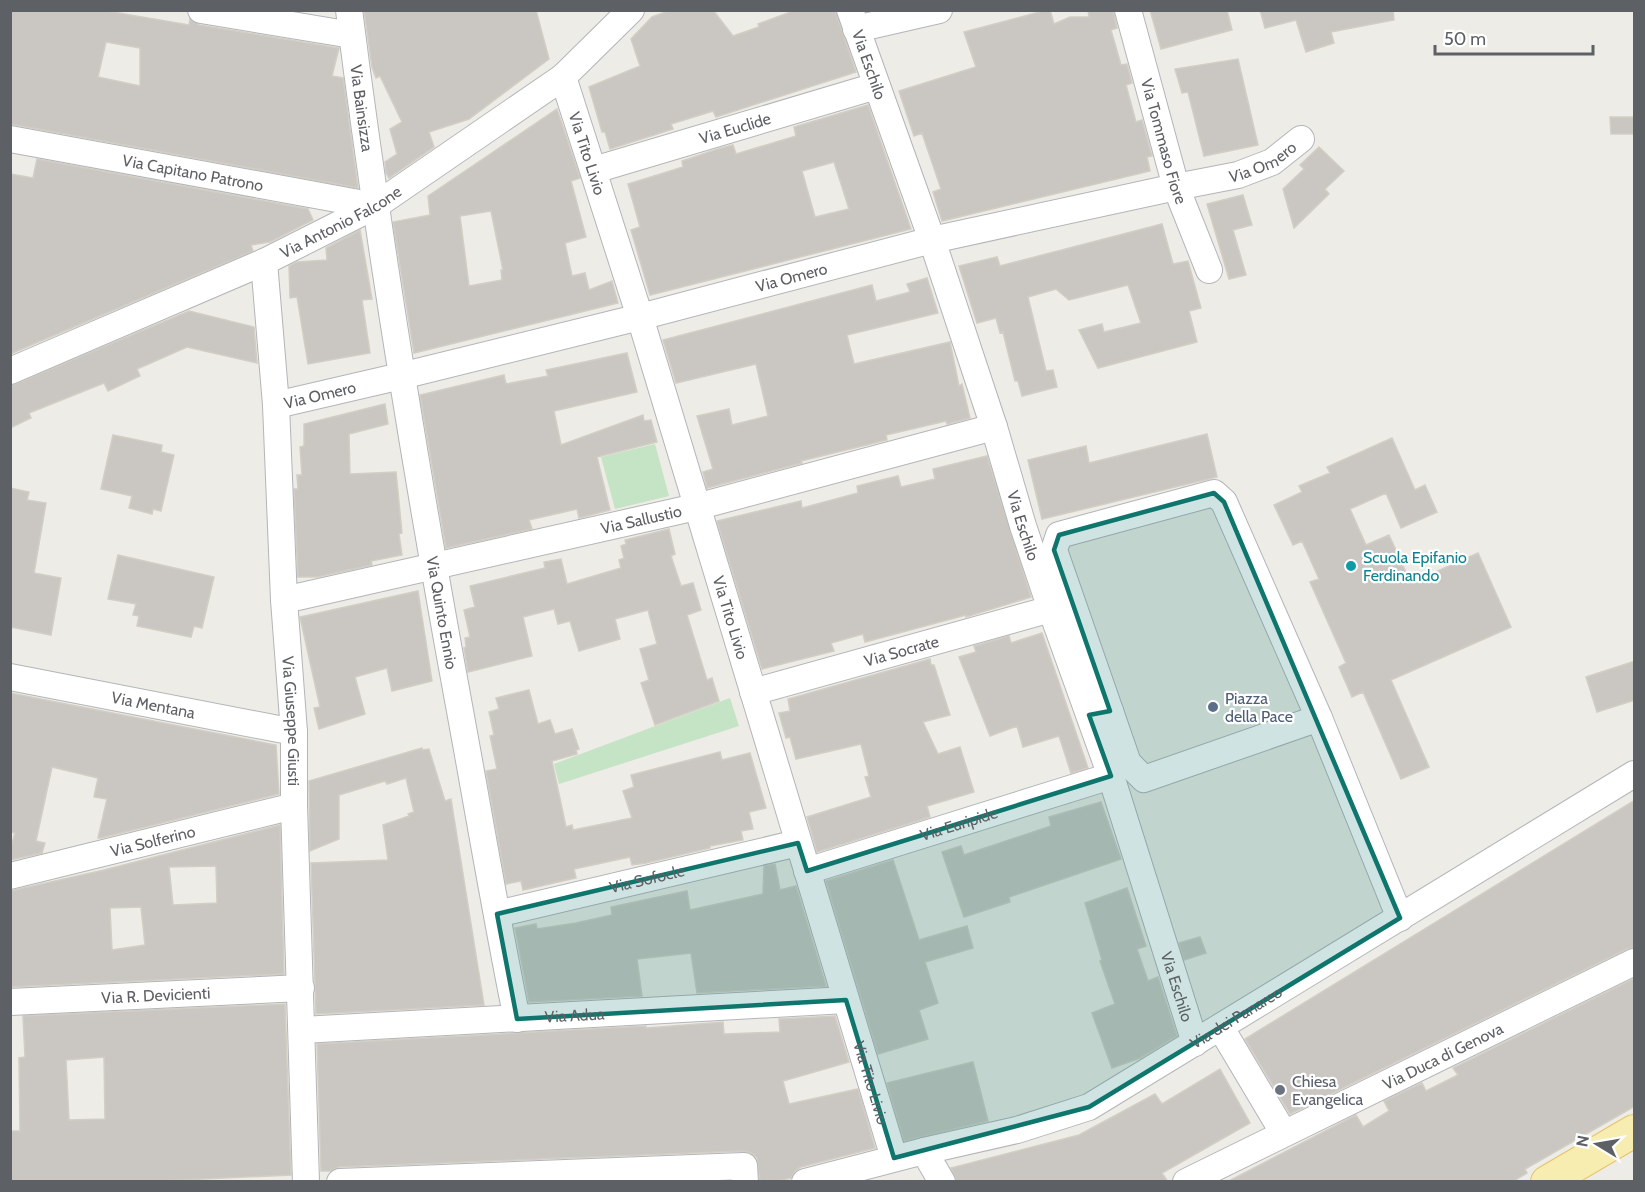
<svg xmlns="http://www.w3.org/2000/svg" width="1645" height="1192" viewBox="0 0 1645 1192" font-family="Cabin,sans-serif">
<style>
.green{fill:#c5e3c5}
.building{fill:#cac7c2;stroke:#d2cec4;stroke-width:1.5;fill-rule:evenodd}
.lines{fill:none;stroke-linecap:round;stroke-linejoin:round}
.minor-casing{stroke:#b3b5b9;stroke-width:28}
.major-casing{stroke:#e5c368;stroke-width:34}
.minor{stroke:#fff;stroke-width:26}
.major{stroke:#f8edb1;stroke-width:32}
.marked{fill:#0f766e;fill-opacity:0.2;stroke:#0f766e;stroke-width:4.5;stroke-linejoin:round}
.culture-dot{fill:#0f9aa8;stroke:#fff;stroke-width:2}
.service-dot{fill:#5c6f8a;stroke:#fff;stroke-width:2}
.worship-dot{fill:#6b7280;stroke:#fff;stroke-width:2}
.labels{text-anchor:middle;stroke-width:4.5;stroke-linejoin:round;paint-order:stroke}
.street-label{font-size:16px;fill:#5d6065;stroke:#fff}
.culture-label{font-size:16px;fill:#0d838f;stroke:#fff;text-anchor:start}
.service-label{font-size:16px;fill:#4e5e75;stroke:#fff;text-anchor:start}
.worship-label{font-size:16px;fill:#5b616d;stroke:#fff;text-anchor:start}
</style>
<rect width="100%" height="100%" fill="#eeece6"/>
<path class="green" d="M655 444 669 496 615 509 601 457Z
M730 698 739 726 559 784 554 764Z"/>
<path class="building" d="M10 10H101L189 25 190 19 199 25 339 48 332 76 343 78 358 188 10 124ZM106 42 140 48V86L98 77Z
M364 10H536L549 59 469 119 429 132 434 147 389 178 386 173 385 162 397 154 390 129 402 122 380 76 376 78 372 67Z
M671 10H713L733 36 759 27 758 24 796 10H835L856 72 716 117 713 111 671 124 673 129 610 149 605 132H602L589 87 640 66 631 39 652 17Z
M1047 10H1050L1054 24 1070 17H1089L1088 10H1113L1117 28 1111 30 1121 65 1127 64 1132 83 1126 85 1136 122 1142 120 1152 156 1147 157 1150 171 942 221 933 192 941 189 922 133 914 136 899 91 976 67 964 32Z
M1150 10H1227L1232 30 1161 49Z
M1260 10H1393L1394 20 1331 32 1334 43 1306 52 1296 20 1265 28Z
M1238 59 1258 145 1204 156 1188 92 1182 93 1175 69Z
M868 105 911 229 650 295 631 230 640 227 628 184 683 167 682 161 718 149 733 145 736 154 796 136 794 127ZM834 162 849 209 815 217 802 171Z
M557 109 580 178 571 181 586 237 565 243 572 276 585 273 589 290 612 281 618 303 414 353 393 222 430 215 428 196ZM491 211 503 270H501L502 280 469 286 460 216Z
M1610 117H1635V134H1611Z
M1319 147 1344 171 1325 189 1329 194 1294 228 1283 189 1304 169 1300 165Z
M37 159 308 209 313 220 270 242 251 245 253 251 10 354V174L33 178Z
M1243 195 1252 225 1233 230 1246 275 1229 279 1207 204Z
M1162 224 1173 264 1188 261 1201 308 1189 311 1197 342 1098 368 1079 330 1102 324 1104 332 1141 323 1128 285 1069 300 1056 289 1028 297 1046 371 1053 370 1057 387 1022 396 1018 381H1015L1003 332 1000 333 996 318 977 323 959 266 997 257 1000 266Z
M360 230 372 299 362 300 370 353 308 364 297 297 290 298 289 266 297 262 327 260 326 248Z
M927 278 938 313 847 335 854 364 950 342 959 386 962 384 970 418 947 424 946 421 886 435 887 440 801 461 802 463 707 488 703 472 713 469 697 416 729 409 732 425 768 416 756 364 676 383 663 340 872 285 876 301 910 292 907 284Z
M189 311 254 327 257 363 187 347 137 369 140 376 108 391 104 383 29 413 31 418 10 428V386Z
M627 353 637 392 554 411 561 445 643 415 644 421 651 420 657 442 597 457 610 510 579 518 577 509 529 520 532 529 446 548 420 395 504 375 506 384 548 376 546 370Z
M385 404 388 424 349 434 350 474 396 472 402 533 399 534 402 555 371 561 372 565 317 577H298L294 489H298L297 475H302L300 447 304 446V424Z
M1207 434 1217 477 1042 519 1028 460 1086 446 1089 463Z
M113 435 162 445 161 452 174 455 161 511 153 509 152 514 129 508 132 496 101 489Z
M1392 438 1415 490 1425 485 1437 512 1401 528 1386 493 1350 509 1366 545 1389 535 1411 583 1478 553 1511 627 1391 680 1429 767 1401 779 1363 692 1352 697 1339 667 1346 663 1310 582 1319 579 1302 541 1293 545 1274 505 1302 492 1299 486 1330 473 1327 467Z
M987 456 1031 597 966 617V615L951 619 865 642 863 634 831 643 834 651 762 669 717 521 801 501 802 508 858 493 857 486 898 476 901 487 935 479 933 469Z
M10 488 29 492 27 500 46 503 34 573 61 578 51 635 10 627Z
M669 529 675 554 671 556 681 586 693 583 701 610 687 615 707 680 712 678 719 701 655 725 641 683 649 680 640 649 657 644 648 610 615 619 620 639 579 651 570 621 558 624 554 609 523 617 532 656 468 672 464 648 466 647 465 638 470 637 464 610 475 607 470 586 545 568 544 562 561 559 567 584 621 568 619 560 624 558 621 546 626 544 625 540Z
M118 555 214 577 202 628 194 626 191 637 137 626 139 616 133 615 136 604 108 599Z
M418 591 432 681 392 691 387 668 355 677 365 714 319 729 314 708 320 707 300 617Z
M1042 633 1088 768 1071 773 1059 736 1023 747 1017 726 990 736 959 657 976 652 974 646 1009 636 1011 643Z
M930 659 931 665H934L950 715 923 722 938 754 960 747 974 792 927 806 930 817 817 852 807 817 871 797 865 777 869 776 861 744 796 759 790 737 786 738 779 713 790 711 788 699Z
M1635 661V700L1597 712 1586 677Z
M529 690 538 724 550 720 555 734 572 729 579 749 576 750 577 754 552 761 566 827 572 825 573 830 632 818 623 791 634 787 631 775 720 752 722 760 750 753 766 808 749 812 753 829 741 831 743 840 710 846V848L646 863 632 865 630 857 574 869 576 878 523 890 521 881 506 884 486 771 497 769 490 736 494 735 489 712 499 709 496 698Z
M10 693 276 745 279 794 101 838H98L107 799 94 797 98 778 52 767 36 841 45 843 42 853 10 860V850L15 833 10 832Z
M422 748V750L429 749 445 801 451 799 484 1005 316 1014 311 863 388 860 383 825 409 816 408 814 414 812 406 778 387 784 385 781 339 795V839L310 851 309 781Z
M1635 800V947L1627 949 1290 1114 1245 1039Z
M1101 802 1121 859 1009 897 1010 902 964 917 942 852 961 846 964 855 1051 826 1049 817Z
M280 825 284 974 10 987V891L104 870ZM216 866 217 903 173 905 169 867ZM141 907 145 945 112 950 110 908Z
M893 860 919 940 967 926 973 948 925 962 938 1003 919 1010 928 1039 878 1054 826 881Z
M775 864 780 890 796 886 826 986 697 993 691 953 637 959 642 996 529 1002 515 928 536 924 537 929 576 923 612 915 611 907 687 891 690 910 763 894 764 866Z
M1127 888 1146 946 1137 949 1148 981 1158 977 1177 1036 1140 1058 1112 1068 1092 1013 1115 1004 1100 961 1102 960 1085 903Z
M1200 937 1206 953 1184 960 1179 943Z
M1635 978V1106L1525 1169 1527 1173 1512 1182H1227L1356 1115 1363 1127 1389 1111 1384 1101 1422 1083 1426 1091 1458 1075 1453 1068Z
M285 1004 291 1175 139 1182H10V1131H20L19 1058 25 1057 23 1016ZM104 1057 105 1119 69 1120 66 1060Z
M835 1016 849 1062 783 1081 789 1104 858 1089 875 1148 801 1167 795 1171 791 1178 773 1182H760L757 1158 751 1153 743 1151 339 1167 330 1171H321L317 1044 646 1026V1028L723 1022 724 1034 780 1032 779 1019Z
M973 1062 988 1121 904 1141 887 1083Z
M1220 1069 1250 1123 1162 1173 1168 1182H957L951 1168 1079 1135 1155 1094 1162 1104Z"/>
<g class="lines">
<defs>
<g id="minor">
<path d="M201 10 352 35"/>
<path id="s1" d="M349 10C379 245 417 478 460 711 479 814 496 917 517 1019"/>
<path id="s2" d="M850 10 932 240 994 427 1023 526 1051 609 1111 776 1195 1043"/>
<path id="s3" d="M1128 10 1176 187 1209 270"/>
<path d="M856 29 939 10"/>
<path id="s4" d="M563 77 640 317 894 1158"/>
<path id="s5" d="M10 139 375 206"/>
<path id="s6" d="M594 170 876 86"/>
<path id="s7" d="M264 262 276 405 284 600 294 732V806L306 1182"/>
<path id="s8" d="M10 371 264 262 375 206 563 77 631 10"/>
<path id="s9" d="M276 405 401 376 640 317 932 240 1176 187 1238 175 1272 162 1301 139"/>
<path id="s10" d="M284 600 696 507 994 427"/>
<path id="s11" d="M10 677 294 732"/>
<path id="s12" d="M753 692 1051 609"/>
<path d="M1110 711 1054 550 1059 535 1214 493 1224 502 1319 718"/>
<path d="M1094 714 1110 711 1128 763 1144 779 1319 718 1400 918"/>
<path id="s13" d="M807 871 1111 776"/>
<path id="s14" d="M10 876 294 806"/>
<path id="s15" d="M497 914 798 843"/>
<path id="s16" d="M10 1002 301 988"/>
<path d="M1221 1028 1283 1132"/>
<path id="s17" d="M302 1030 846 1000"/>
<path d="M924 1151 942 1182"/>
<path d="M340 1182 744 1166 745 1182"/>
<path id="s18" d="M805 1182 924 1151 1017 1130 1089 1107 1634 774"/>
<path id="s19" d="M1186 1182 1634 962"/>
</g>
<path id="major" d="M1547 1182 1634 1131"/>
</defs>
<use href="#minor" class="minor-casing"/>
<use href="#major" class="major-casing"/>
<use href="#minor" class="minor"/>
<use href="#major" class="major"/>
</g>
<path class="marked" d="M1214 493 1224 502 1400 918 1089 1107 894 1158 846 1000 517 1019 497 914 798 843 807 871 1111 776 1089 715 1110 711 1054 550 1059 535Z"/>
<circle class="culture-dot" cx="1351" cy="566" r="6"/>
<circle class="service-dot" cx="1213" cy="707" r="6"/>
<circle class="worship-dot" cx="1280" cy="1090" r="6"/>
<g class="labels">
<g class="street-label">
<text dy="6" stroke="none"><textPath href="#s2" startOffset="58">Via Eschilo</textPath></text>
<text dy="6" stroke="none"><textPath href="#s1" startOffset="99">Via Bainsizza</textPath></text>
<text dy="6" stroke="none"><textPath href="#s6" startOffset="147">Via Euclide</textPath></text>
<text dy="6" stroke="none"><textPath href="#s3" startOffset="136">Via Tommaso Fiore</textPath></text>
<text dy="6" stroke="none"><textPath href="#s4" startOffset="80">Via Tito Livio</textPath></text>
<text dy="6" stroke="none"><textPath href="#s9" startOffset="1017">Via Omero</textPath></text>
<text dy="6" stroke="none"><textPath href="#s5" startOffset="186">Via Capitano Patrono</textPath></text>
<text dy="6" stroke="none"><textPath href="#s8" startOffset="363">Via Antonio Falcone</textPath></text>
<text dy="6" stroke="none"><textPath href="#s9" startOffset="531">Via Omero</textPath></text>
<text dy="6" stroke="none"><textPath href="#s9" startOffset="45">Via Omero</textPath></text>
<text dy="6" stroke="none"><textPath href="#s10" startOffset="366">Via Sallustio</textPath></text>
<text dy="6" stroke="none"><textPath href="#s2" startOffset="544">Via Eschilo</textPath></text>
<text dy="6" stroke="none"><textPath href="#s1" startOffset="610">Via Quinto Ennio</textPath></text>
<text dy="6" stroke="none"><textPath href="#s4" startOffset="566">Via Tito Livio</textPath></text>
<text dy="6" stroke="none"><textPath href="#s12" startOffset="154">Via Socrate</textPath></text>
<text dy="6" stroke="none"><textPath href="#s11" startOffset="146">Via Mentana</textPath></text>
<text dy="6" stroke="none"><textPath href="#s7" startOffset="460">Via Giuseppe Giusti</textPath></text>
<text dy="6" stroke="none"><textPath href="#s13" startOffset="159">Via Euripide</textPath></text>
<text dy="6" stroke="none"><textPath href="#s14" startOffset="147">Via Solferino</textPath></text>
<text dy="6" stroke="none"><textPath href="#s15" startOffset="154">Via Sofocle</textPath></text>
<text dy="6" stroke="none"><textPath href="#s2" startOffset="1030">Via Eschilo</textPath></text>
<text dy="6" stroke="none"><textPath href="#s16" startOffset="146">Via R. Devicienti</textPath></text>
<text dy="6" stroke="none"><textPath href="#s17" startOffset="273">Via Adua</textPath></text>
<text dy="6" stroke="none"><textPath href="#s18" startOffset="466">Via dei Panareo</textPath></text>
<text dy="6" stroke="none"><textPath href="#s19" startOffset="286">Via Duca di Genova</textPath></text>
<text dy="6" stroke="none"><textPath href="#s4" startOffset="1052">Via Tito Livio</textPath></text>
</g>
<g class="culture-label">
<text x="1363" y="563">Scuola Epifanio<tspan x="1363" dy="18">Ferdinando</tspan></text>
</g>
<g class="service-label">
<text x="1225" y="704">Piazza<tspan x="1225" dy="18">della Pace</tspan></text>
</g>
<g class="worship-label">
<text x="1292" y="1087">Chiesa<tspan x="1292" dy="18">Evangelica</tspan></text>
</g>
</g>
<rect width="1645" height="1192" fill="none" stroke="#5d6065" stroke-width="24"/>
<g transform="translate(1597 1144) rotate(281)" stroke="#ffffff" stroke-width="4.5" paint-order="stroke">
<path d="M0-4.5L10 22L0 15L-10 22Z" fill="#5d6065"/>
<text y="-9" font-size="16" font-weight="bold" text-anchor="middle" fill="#5d6065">N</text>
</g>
<path d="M1435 45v9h158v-9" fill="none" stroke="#5d6065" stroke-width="3"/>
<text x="1444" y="45" font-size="18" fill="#5d6065" stroke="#ffffff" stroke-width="4.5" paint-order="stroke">50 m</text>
</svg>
